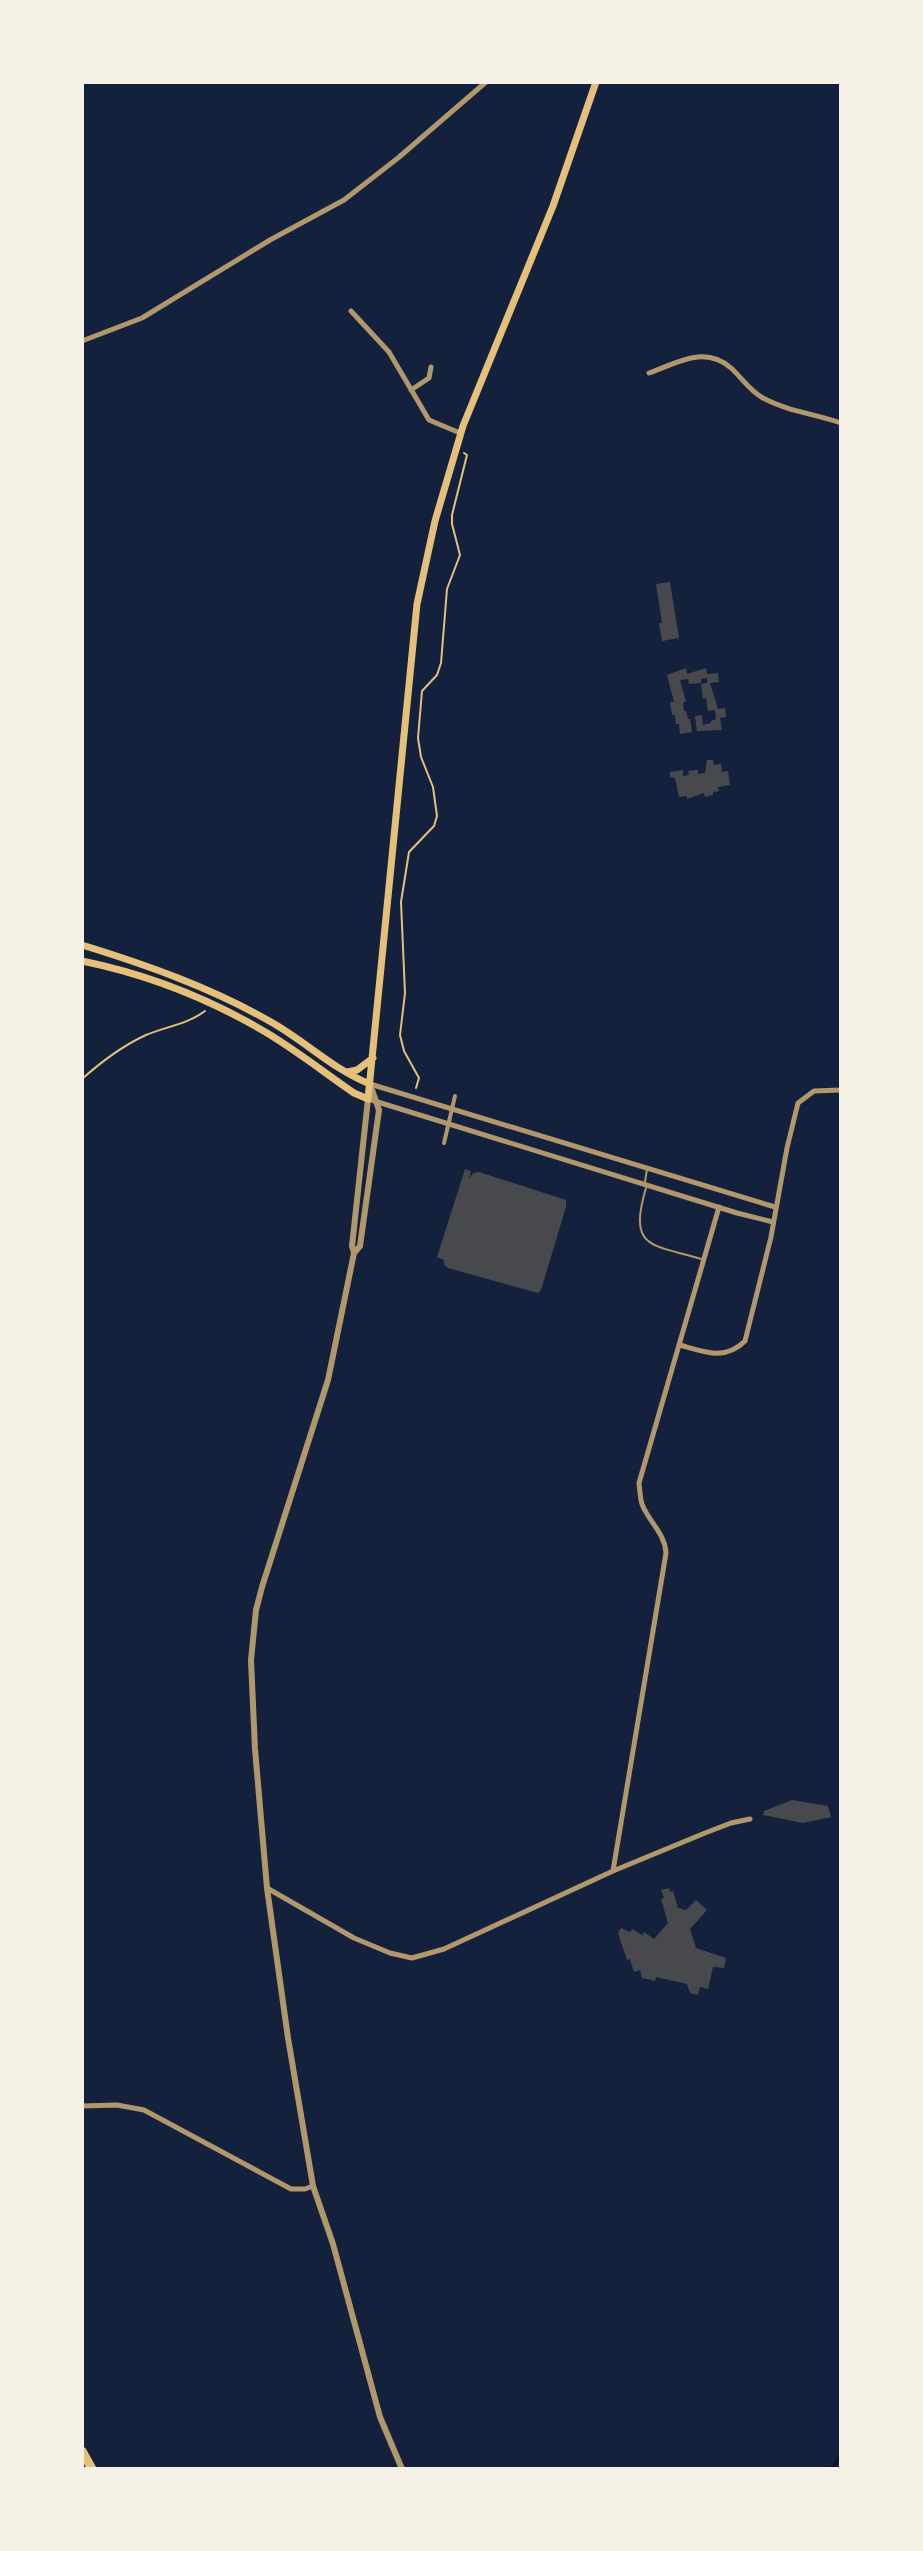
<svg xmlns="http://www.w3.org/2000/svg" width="923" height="2551" viewBox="0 0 923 2551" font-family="Inter,sans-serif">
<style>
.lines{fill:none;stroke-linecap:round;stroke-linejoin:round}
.stream{stroke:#0b132b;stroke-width:3}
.building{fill:#48494c}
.path{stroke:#e5c07b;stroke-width:2}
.service{stroke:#b1986c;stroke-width:2}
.pedestrian{stroke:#b1986c;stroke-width:4}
.minor{stroke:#b1986c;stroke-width:5}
.tertiary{stroke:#b1986c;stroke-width:6}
.secondary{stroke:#e5c07b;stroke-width:7}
.motorway{stroke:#e5c07b;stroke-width:9}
</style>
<rect width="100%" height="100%" fill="#14213d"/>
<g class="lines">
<path class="stream" d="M831 2469 841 2456"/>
</g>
<path class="building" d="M670 582 679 638 662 641 659 623H662L656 584Z
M686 668 687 674 706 668 707 674 718 673 719 682 710 683 718 709 725 708 726 717 720 718 722 730 697 731 695 716 702 715 703 725 711 723V721L716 719 715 710 708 711 706 698 703 699 701 684 707 683V678L701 679V683L689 684 688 679 680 680 686 702H683L684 711H686L688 719H690L692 732 680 734 679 724H676L675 715H672L670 702H674L667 675Z
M707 760H713L714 765 721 764 722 772 728 771 730 785 718 787 719 791 713 792V795L705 797 704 793 687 799V796L679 797 675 778 670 777V772L683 770V776L689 775 688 771 698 770V774L705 773Z
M465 1169 471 1171 469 1179 473 1173 479 1172 566 1200V1207L541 1290 538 1293 448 1268 444 1265V1260L437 1257Z
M792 1800 828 1806 831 1817 803 1823 763 1815 764 1811Z
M669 1888 670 1892 673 1891 678 1908 686 1910 696 1900 707 1910 690 1929 696 1948 726 1958 724 1968 713 1967 708 1989 700 1987 698 1995 690 1993 687 1984 656 1977 655 1981 642 1978 640 1970 634 1972 630 1959 627 1960 618 1933 621 1928 630 1932 632 1929 642 1935 644 1932 654 1939 668 1923 661 1899 664 1898 661 1890Z"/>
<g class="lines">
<path class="path" d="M82 1079C101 1062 122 1046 146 1035 165 1027 188 1024 205 1011
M416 1088 419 1078 404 1051 400 1035 405 993 401 902 409 852 434 826 437 816 433 787 421 757 418 738 422 691 437 675 441 663 447 589 460 555 452 524V515L467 455 464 453"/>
<path class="service" d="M645 1182 647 1169
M646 1188C628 1249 651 1244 701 1259"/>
<path class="pedestrian" d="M444 1143 455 1096"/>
<path class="minor" d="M351 311 389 352 429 420 460 433
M82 341 142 318 270 240 344 200 398 158 486 82
M649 373C677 363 705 345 731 368 742 378 750 391 763 398 787 411 815 414 841 423
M411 390 429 378 431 367
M370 1084 775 1207
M368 1099 737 1213 773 1222
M680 1345C705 1352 725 1361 745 1341L771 1237 787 1148 798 1103 814 1091 841 1090
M613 1871 666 1553C665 1533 648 1521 642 1504 640 1498 640 1490 639 1483L719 1207
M267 1888 354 1938 390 1953 412 1958 444 1949 613 1871 705 1833 731 1823 750 1819
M82 2106 117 2105 144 2110 291 2189H305L313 2186"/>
<path class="tertiary" d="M368 1099 352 1246 354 1253 328 1380 262 1587 256 1610 251 1660 255 1749 267 1888 288 2038 313 2186 333 2244 380 2417 402 2469
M354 1253 360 1246 379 1110 370 1084"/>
<path class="secondary" d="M82 945C147 965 212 988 271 1022 305 1041 334 1070 370 1084
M82 961C146 974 210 999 267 1033 297 1051 325 1073 354 1093L368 1099 417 604 435 521 463 426 553 206 596 82
M347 1072 357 1070 373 1058"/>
<path class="motorway" d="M82 2451 92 2469"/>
</g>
<rect width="923" height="2551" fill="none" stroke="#f6f1e7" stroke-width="168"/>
</svg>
